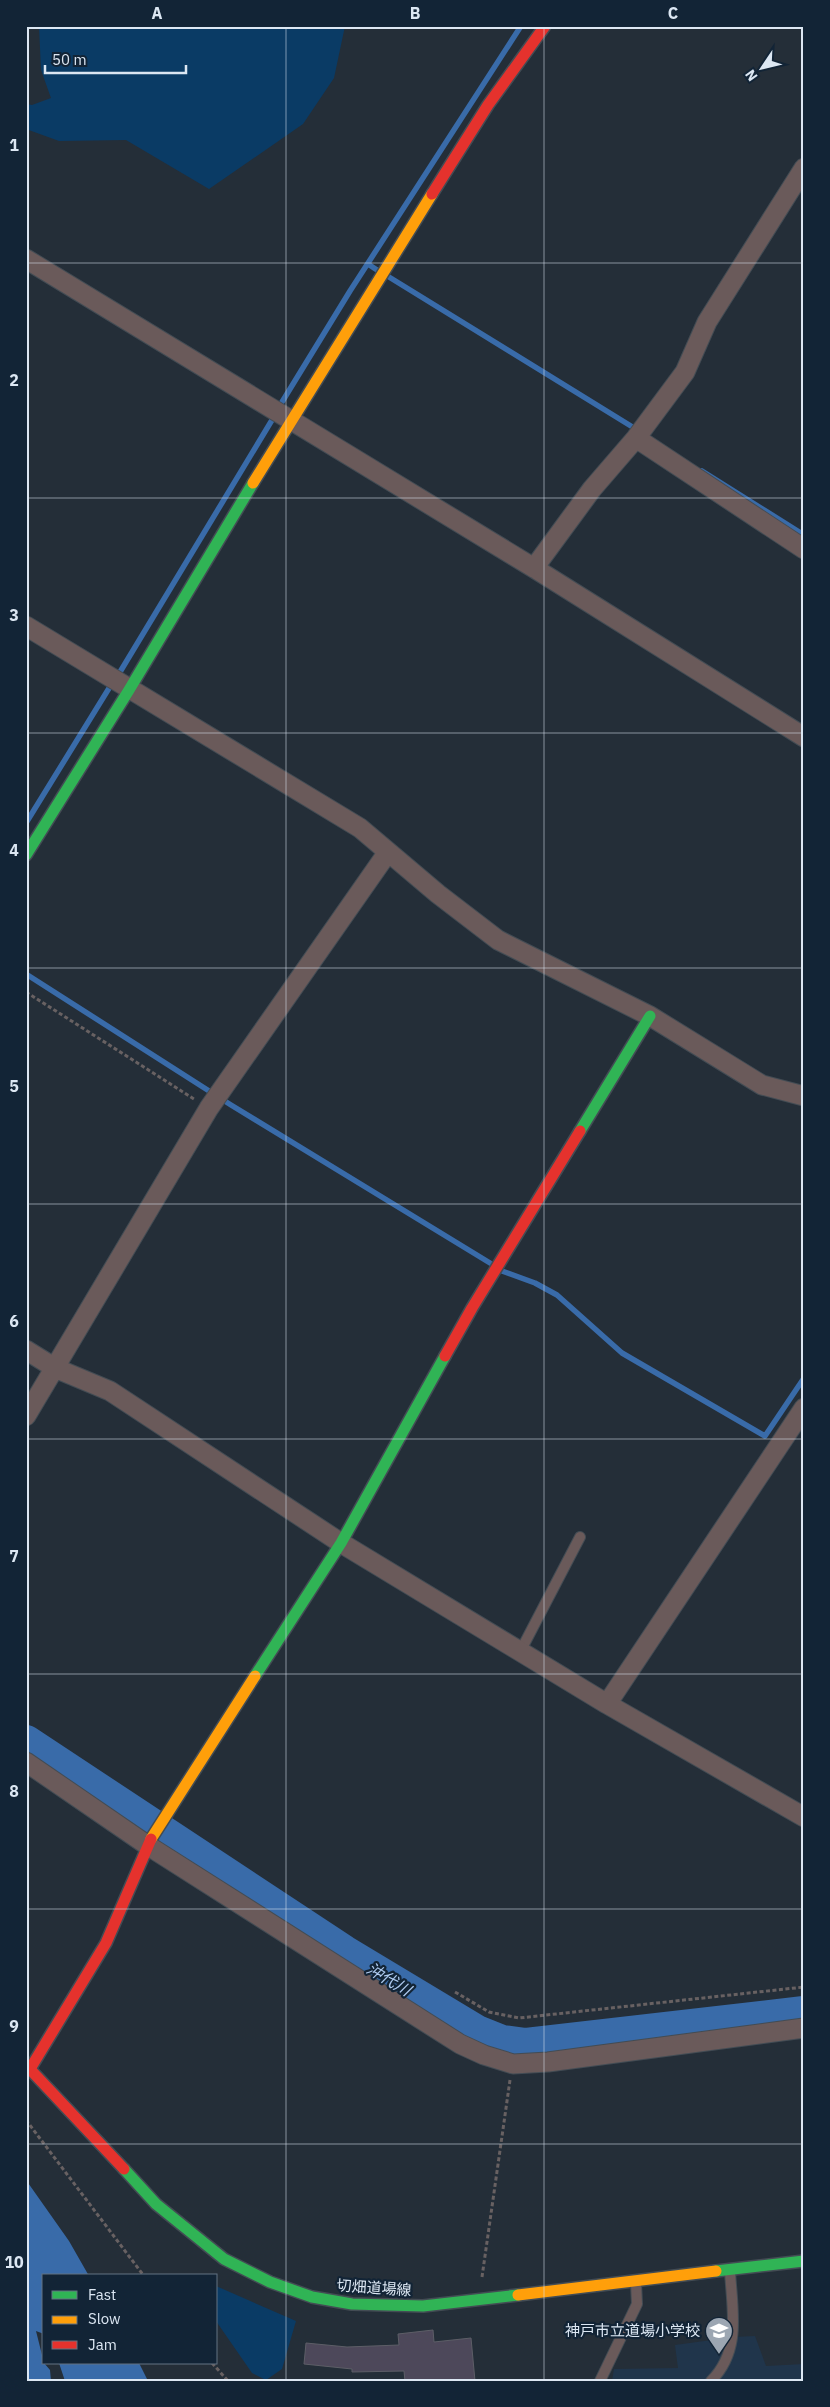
<svg xmlns="http://www.w3.org/2000/svg" width="830" height="2407" viewBox="0 0 830 2407" font-family="'IBM Plex Sans','Noto Sans JP',sans-serif">
<style>
.built{fill:#20354b}
.green{fill:#0a3b65}
.water{fill:#396ba9}
.lines{fill:none;stroke-linecap:round;stroke-linejoin:round}
.stream{stroke:#396ba9;stroke-width:5.5}
.river{stroke:#396ba9;stroke-width:34}
.building{fill:#4d485a;stroke:#5d5e67}
.lane-casing{stroke:#434c54;stroke-width:12}
.street-casing{stroke:#434c54;stroke-width:21}
.fast-casing{stroke:#434c54;stroke-width:14}
.slow-casing{stroke:#434c54;stroke-width:14}
.jam-casing{stroke:#434c54;stroke-width:14}
.path{stroke:#686162;stroke-width:3;stroke-dasharray:4 2.5;stroke-linecap:butt}
.lane{stroke:#6a5a5a;stroke-width:10}
.street{stroke:#6a5a5a;stroke-width:19}
.fast{stroke:#30b455;stroke-width:11}
.slow{stroke:#ff9f0a;stroke-width:11}
.jam{stroke:#e5322d;stroke-width:11}
.grid{fill:none;stroke:#dce7f3;stroke-width:1;stroke-opacity:0.55}
.labels{text-anchor:middle;stroke-width:4.5;stroke-linejoin:round;paint-order:stroke}
.street-label{font-size:15px;fill:#dce7f3;stroke:#122436}
.poi-label{font-size:15px;fill:#dce7f3;stroke:#122436;text-anchor:end}
.water-label{font-size:16px;font-style:italic;fill:#adc9ee;stroke:#122436}
.neatline{fill:none;stroke:#dce7f3;stroke-width:2}
.grid-label{font-size:16px;text-anchor:middle;font-weight:bold;fill:#dce7f3}
</style>
<rect width="100%" height="100%" fill="#242e38"/>
<path class="built" d="M755 2336 766 2366 804 2364V2381H612L614 2369 678 2368 675 2345 734 2337Z"/>
<path class="green" d="M39 26H345L334 78 303 124 209 189 126 140 59 141 26 129V104L32 105 51 98 41 70Z
M216 2286 296 2321 282 2369 266 2380 252 2373 216 2321Z"/>
<path class="water" d="M26 2180 69 2241 89 2276H44V2334L36 2331 44 2363 50 2370 51 2381H26Z
M59 2363H139L148 2381H65Z"/>
<g class="lines">
<path class="stream" d="M368 264 377 270
M389 277 639 431
M282 402 350 291 521 26
M702 471 804 535
M120 672 272 420
M26 823 111 685
M26 974 231 1105 490 1263
M502 1271 535 1283 557 1295 622 1353 765 1436 804 1378"/>
<path class="river" d="M26 1742 344 1952 477 2032 502 2042 526 2045 804 2013"/>
</g>
<path class="building" d="M433 2330 434 2342 471 2338 475 2381H405L404 2371 352 2372V2369L304 2364 306 2343 347 2347 399 2345 398 2334Z"/>
<g class="lines">
<defs>
<path id="lane" d="M520 1652 580 1537
M600 2381 637 2304 636 2283
M711 2381C742 2350 732 2310 730 2271"/>
<path id="street" d="M26 259 534 568 804 737
M636 438 804 549
M534 568 592 489 636 438 685 372 707 322 804 168
M26 626 360 828 438 894 498 940 650 1016 762 1085 804 1096
M26 1350 55 1368 110 1391 341 1543 607 1704 804 1817
M26 1416 209 1108 388 852
M607 1704 804 1408
M26 1762 147 1845 460 2044 484 2055 513 2064 548 2062 804 2028"/>
<path id="fast" d="M26 855 129 690 253 483
M580 1131 650 1016
M255 1676 341 1543 445 1356
M124 2169 156 2204 224 2259 270 2282 312 2297 352 2304 423 2306 518 2295
M716 2271 804 2261"/>
<path id="slow" d="M253 483 432 194
M151 1839 255 1676
M518 2295 716 2271"/>
<path id="jam" d="M432 194 488 105 545 26
M445 1356 472 1308 580 1131
M26 2065 124 2169
M30 2069 106 1943 151 1839"/>
</defs>
<use href="#lane" class="lane-casing"/>
<use href="#street" class="street-casing"/>
<use href="#fast" class="fast-casing"/>
<use href="#slow" class="slow-casing"/>
<use href="#jam" class="jam-casing"/>
<path class="path" d="M26 992 194 1099
M455 1992 489 2012 519 2018 804 1987
M26 2120 144 2276
M482 2277 510 2080
M212 2363 228 2381"/>
<use href="#lane" class="lane"/>
<use href="#street" class="street"/>
<use href="#fast" class="fast"/>
<use href="#slow" class="slow"/>
<use href="#jam" class="jam"/>
</g>
<path class="grid" d="M286 26V2381M544 26V2381M26 263H804M26 498H804M26 733H804M26 968H804M26 1204H804M26 1439H804M26 1674H804M26 1909H804M26 2144H804"/>
<defs>
<symbol id="school-pin" viewBox="-11 -11 22 30"><path d="M0 17L-7.5 6A9.5 9.5 0 1 1 7.5 6Z" fill="#9ca6b2" stroke="#122436"/><path d="M0-5L7-2L0 1L-7-2ZM-4 1L0 2.5L4 1V4Q0 6-4 4Z" fill="#fff"/></symbol>
</defs>
<g fill-rule="evenodd">
<use href="#school-pin" x="703" y="2315" width="32" height="43"/>
</g>
<g class="labels">
<g class="street-label">
<text transform="translate(374 2288) rotate(4)" y="5">切畑道場線</text>
</g>
<g class="poi-label">
<text x="700" y="2336">神戸市立道場小学校</text>
</g>
<g class="water-label">
<text transform="translate(389 1979) rotate(31)" y="6">沖代川</text>
</g>
</g>
<rect width="830" height="2407" fill="none" stroke="#122436" stroke-width="55"/>
<rect x="42" y="2274" width="175" height="90" fill="#122436" stroke="#637282"/>
<rect x="52" y="2291" width="25" height="8" fill="#30b455" stroke="#637282"/>
<text x="88" y="2300" font-size="15" fill="#dce7f3">Fast</text>
<rect x="52" y="2316" width="25" height="8" fill="#ff9f0a" stroke="#637282"/>
<text x="88" y="2324" font-size="15" fill="#dce7f3">Slow</text>
<rect x="52" y="2341" width="25" height="8" fill="#e5322d" stroke="#637282"/>
<text x="88" y="2350" font-size="15" fill="#dce7f3">Jam</text>
<g transform="translate(762 68) rotate(235)" stroke="#122436" stroke-width="4" paint-order="stroke">
<path d="M0-4L9 19L0 12L-9 19Z" fill="#dce7f3"/>
<text y="-8" font-size="14" font-weight="bold" text-anchor="middle" fill="#dce7f3">N</text>
</g>
<path d="M45 65v8h141v-8" fill="none" stroke="#dce7f3" stroke-width="2.5"/>
<text x="52" y="65" font-size="15" fill="#dce7f3" stroke="#122436" stroke-width="4" paint-order="stroke">50 m</text>
<rect x="28" y="28" width="774" height="2352" class="neatline"/>
<g class="grid-label">
<text x="157" y="19">A</text>
<text x="415" y="19">B</text>
<text x="673" y="19">C</text>
<text x="14" y="151">1</text>
<text x="14" y="386">2</text>
<text x="14" y="621">3</text>
<text x="14" y="856">4</text>
<text x="14" y="1092">5</text>
<text x="14" y="1327">6</text>
<text x="14" y="1562">7</text>
<text x="14" y="1797">8</text>
<text x="14" y="2032">9</text>
<text x="14" y="2268">10</text>
</g>
</svg>
